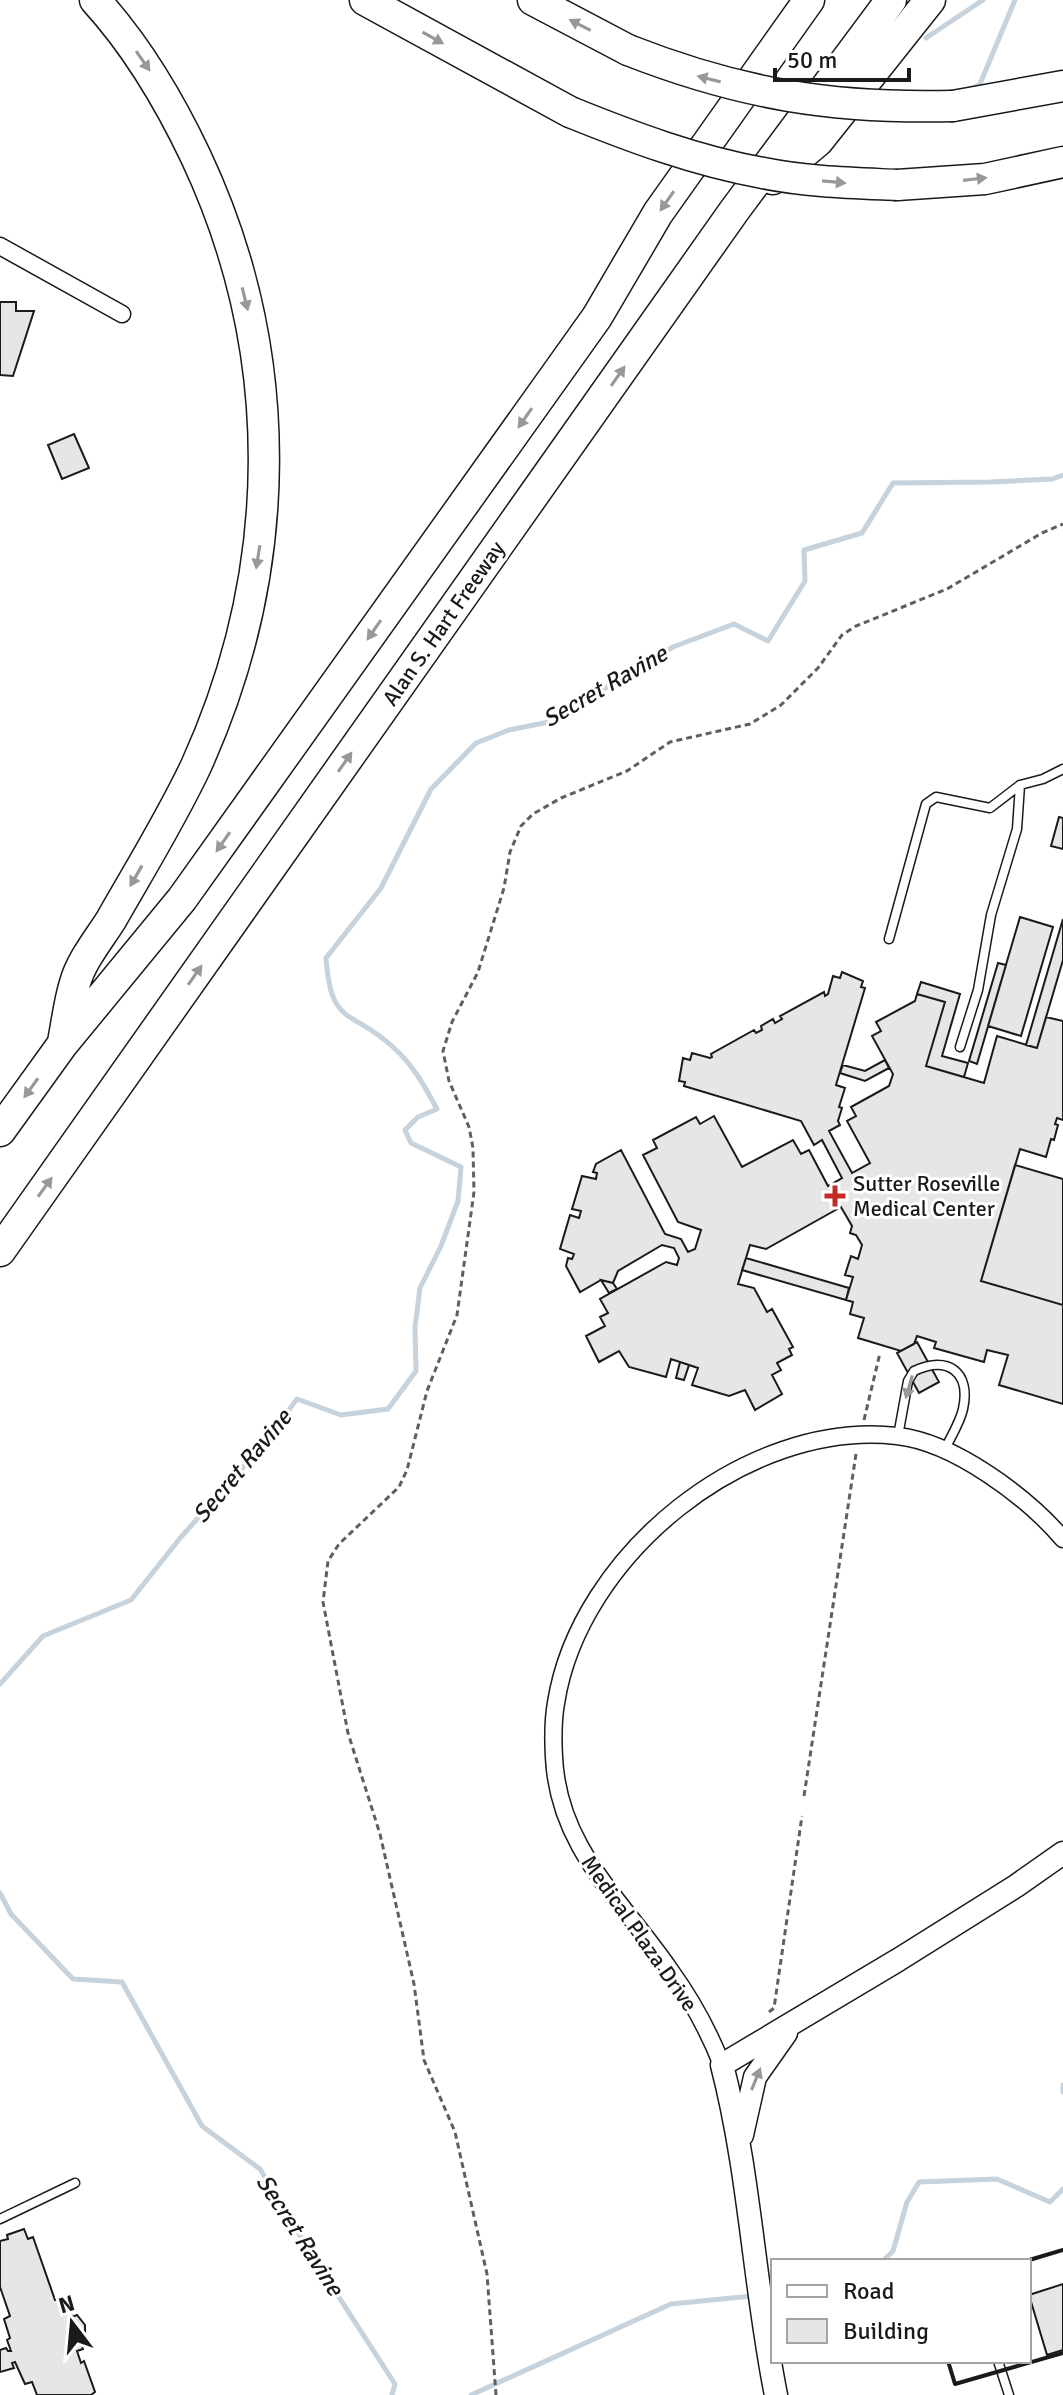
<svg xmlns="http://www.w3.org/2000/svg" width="1063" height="2395" viewBox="0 0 1063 2395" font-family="Signika,sans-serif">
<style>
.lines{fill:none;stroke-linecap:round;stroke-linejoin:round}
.stream{stroke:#c6d2dc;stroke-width:5}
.building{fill:#e6e6e6;stroke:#1a1a1a;stroke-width:2}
.lane-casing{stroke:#1a1a1a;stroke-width:11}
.street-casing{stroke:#1a1a1a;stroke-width:19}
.secondary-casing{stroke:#1a1a1a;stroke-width:25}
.highway-casing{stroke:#1a1a1a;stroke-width:33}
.path{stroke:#5f5f5f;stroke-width:3;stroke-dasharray:6 4;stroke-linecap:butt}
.lane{stroke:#fff;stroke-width:8}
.street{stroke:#fff;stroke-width:16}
.secondary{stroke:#fff;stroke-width:22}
.highway{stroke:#fff;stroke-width:30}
.highway-bridge-casing{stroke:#1a1a1a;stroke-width:33;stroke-linecap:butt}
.highway-bridge{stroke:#fff;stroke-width:30}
.wall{stroke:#1a1a1a;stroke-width:4}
.oneway{fill:#989898}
.poi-dot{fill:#c62828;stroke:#fff;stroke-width:3}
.labels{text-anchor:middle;stroke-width:6;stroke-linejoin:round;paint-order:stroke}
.street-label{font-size:22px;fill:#1a1a1a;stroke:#fff}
.poi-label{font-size:22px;fill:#1a1a1a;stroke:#fff;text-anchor:start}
.water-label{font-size:24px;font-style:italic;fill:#1a1a1a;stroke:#fff}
</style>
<rect width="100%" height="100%" fill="#fff"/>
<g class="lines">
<path class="stream" d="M926 38 983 0
M973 89 980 84 1015 0
M0 1684 43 1636 131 1600 181 1537 261 1447 297 1399 341 1415 388 1409 416 1371 415 1327 420 1288 441 1246 458 1201 461 1167 411 1143 405 1130 418 1117 437 1109C424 1085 413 1065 393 1047 351 1008 331 1028 326 958L381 888 431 789 476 743 509 730 549 722 673 647 734 624 768 641 805 581 804 550 862 533 893 483 990 482 1052 479 1063 475
M0 1893 11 1914 73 1979 122 1982 202 2126 260 2169 313 2257 395 2384 392 2395
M1063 2085V2092
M883 2261 893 2251 907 2202 919 2182 997 2179 1050 2202 1063 2189
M471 2395 671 2304 752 2296"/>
</g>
<path class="building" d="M0 302H16V311H34L13 376 0 375Z
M74 434 89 468 62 479 48 445Z
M1059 817 1063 818V849L1051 846Z
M1020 917 1053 927 1021 1036 988 1026Z
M1063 919V960L1037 1048 1026 1045Z
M998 963 1006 965 977 1064 969 1061Z
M842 972 863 981 861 987 865 988 836 1085 845 1088 839 1107 842 1108 838 1121 840 1125 829 1131 852 1173 870 1163 847 1121 856 1116 851 1107 889 1086 893 1074 872 1036 881 1031 876 1022 915 1001 917 994 945 1002 926 1066 984 1083 997 1036 1037 1048 1046 1017 1063 1021V1120L1057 1118 1055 1124 1058 1125 1054 1140 1051 1139 1046 1157 1020 1149 981 1281 1063 1305V1404L999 1385 1008 1355 987 1350 984 1362 934 1348 936 1342 917 1336 914 1344 901 1351 858 1338 864 1318 850 1314 853 1302 846 1300 853 1277 845 1275 851 1256 858 1259 862 1245 856 1235 850 1233 852 1226 841 1207 766 1249 750 1245 738 1284 754 1288 767 1312 772 1309 793 1347 789 1349 792 1355 777 1363 781 1370 772 1375 782 1394 755 1410 745 1390 729 1396 692 1385 698 1368 671 1359 666 1377 629 1367 619 1351 599 1362 586 1336 605 1326 600 1317 608 1313 600 1299 666 1262 677 1265 679 1258 674 1248 662 1245 618 1271 613 1283 601 1280 580 1292 566 1266 568 1258 572 1259 574 1254 560 1249 570 1215 579 1218 581 1211 572 1209 582 1176 596 1179 597 1173 593 1172 596 1164 621 1150 665 1234 681 1239 688 1252 695 1249 701 1230 678 1222 643 1155 657 1148 653 1140 696 1117 700 1124 714 1116 742 1167 793 1140 801 1154 809 1150 828 1186 842 1178 822 1140 814 1145 801 1121 684 1086 685 1082 679 1081 683 1058 690 1060 692 1053 710 1058 712 1057 711 1054 754 1030 756 1033 762 1030 761 1026 773 1019 775 1023 782 1019 780 1016 824 992 825 996 828 994 833 976 840 978Z
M921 982 960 994 942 1056 968 1063 964 1077 926 1066 945 1002 917 994Z
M885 1060 889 1068 865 1081 840 1073 843 1065 865 1071Z
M1015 1165 1063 1179V1305L981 1281Z
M746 1258 849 1288 846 1300 742 1270Z
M601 1280 613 1283 617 1289 609 1293Z
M917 1342 939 1382 919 1393 897 1353Z
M680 1362 689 1365 684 1380 676 1378Z
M24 2229 28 2239 33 2237 55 2300 59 2299 63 2309 69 2307 72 2317 77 2315 85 2325V2337L80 2339 83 2349 77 2351 81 2363 84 2361 95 2392 91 2395H37L32 2382 25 2384 15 2362 12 2363 14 2368 0 2372V2350L6 2348 8 2351H11L7 2340 10 2338 4 2319 10 2316 0 2287V2241L8 2239 7 2235Z
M1063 2284V2350L1047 2355 1029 2295Z"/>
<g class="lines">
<defs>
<path id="lane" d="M889 939 926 804 936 797 990 808 1020 785 1043 779 1063 769
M960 1047 978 990 991 915 1017 829 1020 785
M898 1436 908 1381 914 1371C948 1355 971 1372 963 1409 960 1423 950 1438 944 1451
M0 2219 75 2183
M998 2361 1009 2395"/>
<path id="street" d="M0 246 122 314
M722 2065C709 2032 691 1999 670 1970 622 1900 558 1848 554 1757 553 1739 553 1720 556 1703 579 1555 747 1419 897 1436 954 1442 1027 1497 1063 1539"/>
<path id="secondary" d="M742 2135 755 2077 786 2033
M776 2395C754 2286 750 2173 722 2065L898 1960 1016 1886 1063 1853"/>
<path id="highway" d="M365 0 570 112
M533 0 628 50
M953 106 1063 86
M773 179 818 141 930 0
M897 185 985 179 1063 162
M63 1042C67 1022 69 1002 75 983 81 961 99 939 111 920 140 869 171 819 196 766 285 570 288 353 196 157 169 100 137 46 95 0
M0 1131 62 1045 182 899 597 317 658 213 809 0
M0 1251 734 211 891 0"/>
</defs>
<use href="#lane" class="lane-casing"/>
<use href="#street" class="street-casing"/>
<use href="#secondary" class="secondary-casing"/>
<use href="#highway" class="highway-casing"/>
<path class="path" d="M864 1420 880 1353
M804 1796 856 1454
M769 2012 774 2008 802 1816
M496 2395 487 2274 455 2132 424 2060 414 1984 380 1834 348 1733 323 1602 328 1561 339 1544 399 1487 407 1470 427 1391 457 1315 474 1192 473 1148 469 1127 449 1081 443 1051 452 1022 478 972 504 888 510 852 521 826 533 814 561 798 627 771 670 742 750 724 781 705 818 668 842 635 856 626 947 589 1042 533 1063 524"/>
<use href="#lane" class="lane"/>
<use href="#street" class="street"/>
<use href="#secondary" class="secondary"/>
<use href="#highway" class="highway"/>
<defs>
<path id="highway-bridge" d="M628 50C740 94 833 109 953 106
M570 112C632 137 696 161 763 173 807 182 852 183 897 185"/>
</defs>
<use href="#highway-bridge" class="highway-bridge-casing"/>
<use href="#highway-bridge" class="highway-bridge"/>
<path class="wall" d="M1026 2261 1063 2250
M948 2361 955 2384 1063 2353"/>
</g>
<defs><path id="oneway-solid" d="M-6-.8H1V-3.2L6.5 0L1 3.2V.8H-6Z" transform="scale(2)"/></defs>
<g class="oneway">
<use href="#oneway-solid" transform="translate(580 25) rotate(-153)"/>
<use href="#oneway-solid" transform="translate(433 38) rotate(29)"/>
<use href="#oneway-solid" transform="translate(143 61) rotate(55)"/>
<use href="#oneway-solid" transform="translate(709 79) rotate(-166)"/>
<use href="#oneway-solid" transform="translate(975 179) rotate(-7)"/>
<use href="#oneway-solid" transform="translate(834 182) rotate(5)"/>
<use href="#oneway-solid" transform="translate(667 201) rotate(125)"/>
<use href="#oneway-solid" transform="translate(245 299) rotate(76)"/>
<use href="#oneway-solid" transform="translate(618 376) rotate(-55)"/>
<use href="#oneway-solid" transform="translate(525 418) rotate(125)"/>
<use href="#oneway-solid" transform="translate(258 557) rotate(99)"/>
<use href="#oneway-solid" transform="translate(374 630) rotate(125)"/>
<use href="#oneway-solid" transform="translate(345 762) rotate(-55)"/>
<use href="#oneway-solid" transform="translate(223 842) rotate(125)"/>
<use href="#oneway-solid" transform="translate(136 876) rotate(120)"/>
<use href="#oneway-solid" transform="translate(195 975) rotate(-55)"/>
<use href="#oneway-solid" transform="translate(31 1088) rotate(126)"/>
<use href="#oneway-solid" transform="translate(45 1187) rotate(-54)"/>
<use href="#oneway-solid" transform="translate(909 1387) rotate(106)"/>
<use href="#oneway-solid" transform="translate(756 2079) rotate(-68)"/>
</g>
<path class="poi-dot" d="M831 1184h8v8h8v8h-8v8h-8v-8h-8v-8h8z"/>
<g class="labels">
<g class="street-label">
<text transform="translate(443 623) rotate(-55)" y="8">Alan S. Hart Freeway</text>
<text transform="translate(640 1933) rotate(55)" y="8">Medical Plaza Drive</text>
</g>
<g class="poi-label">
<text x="853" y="1191">Sutter Roseville<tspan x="853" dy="25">Medical Center</tspan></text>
</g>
<g class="water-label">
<text transform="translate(605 686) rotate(-30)" y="8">Secret Ravine</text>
<text transform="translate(242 1466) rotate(-50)" y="8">Secret Ravine</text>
<text transform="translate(300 2235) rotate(57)" y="8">Secret Ravine</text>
</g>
</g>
<rect x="771" y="2259" width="260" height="104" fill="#ffffff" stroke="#a3a3a3" stroke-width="2"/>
<rect x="787" y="2285" width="40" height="12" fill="#ffffff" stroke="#a3a3a3" stroke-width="2"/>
<text x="843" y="2299" font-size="24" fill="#1a1a1a">Road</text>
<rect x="787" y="2319" width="40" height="24" fill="#e6e6e6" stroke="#a3a3a3" stroke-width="2"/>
<text x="843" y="2339" font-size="24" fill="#1a1a1a">Building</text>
<g transform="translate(72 2323) rotate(344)" stroke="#ffffff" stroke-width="6" paint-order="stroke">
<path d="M0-6L14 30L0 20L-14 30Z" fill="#1a1a1a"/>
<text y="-12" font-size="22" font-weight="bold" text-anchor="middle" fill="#1a1a1a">N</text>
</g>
<path d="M775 68v12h134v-12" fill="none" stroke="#1a1a1a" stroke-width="4"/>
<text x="787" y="68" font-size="24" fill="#1a1a1a" stroke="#ffffff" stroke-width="6" paint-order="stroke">50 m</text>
</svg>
